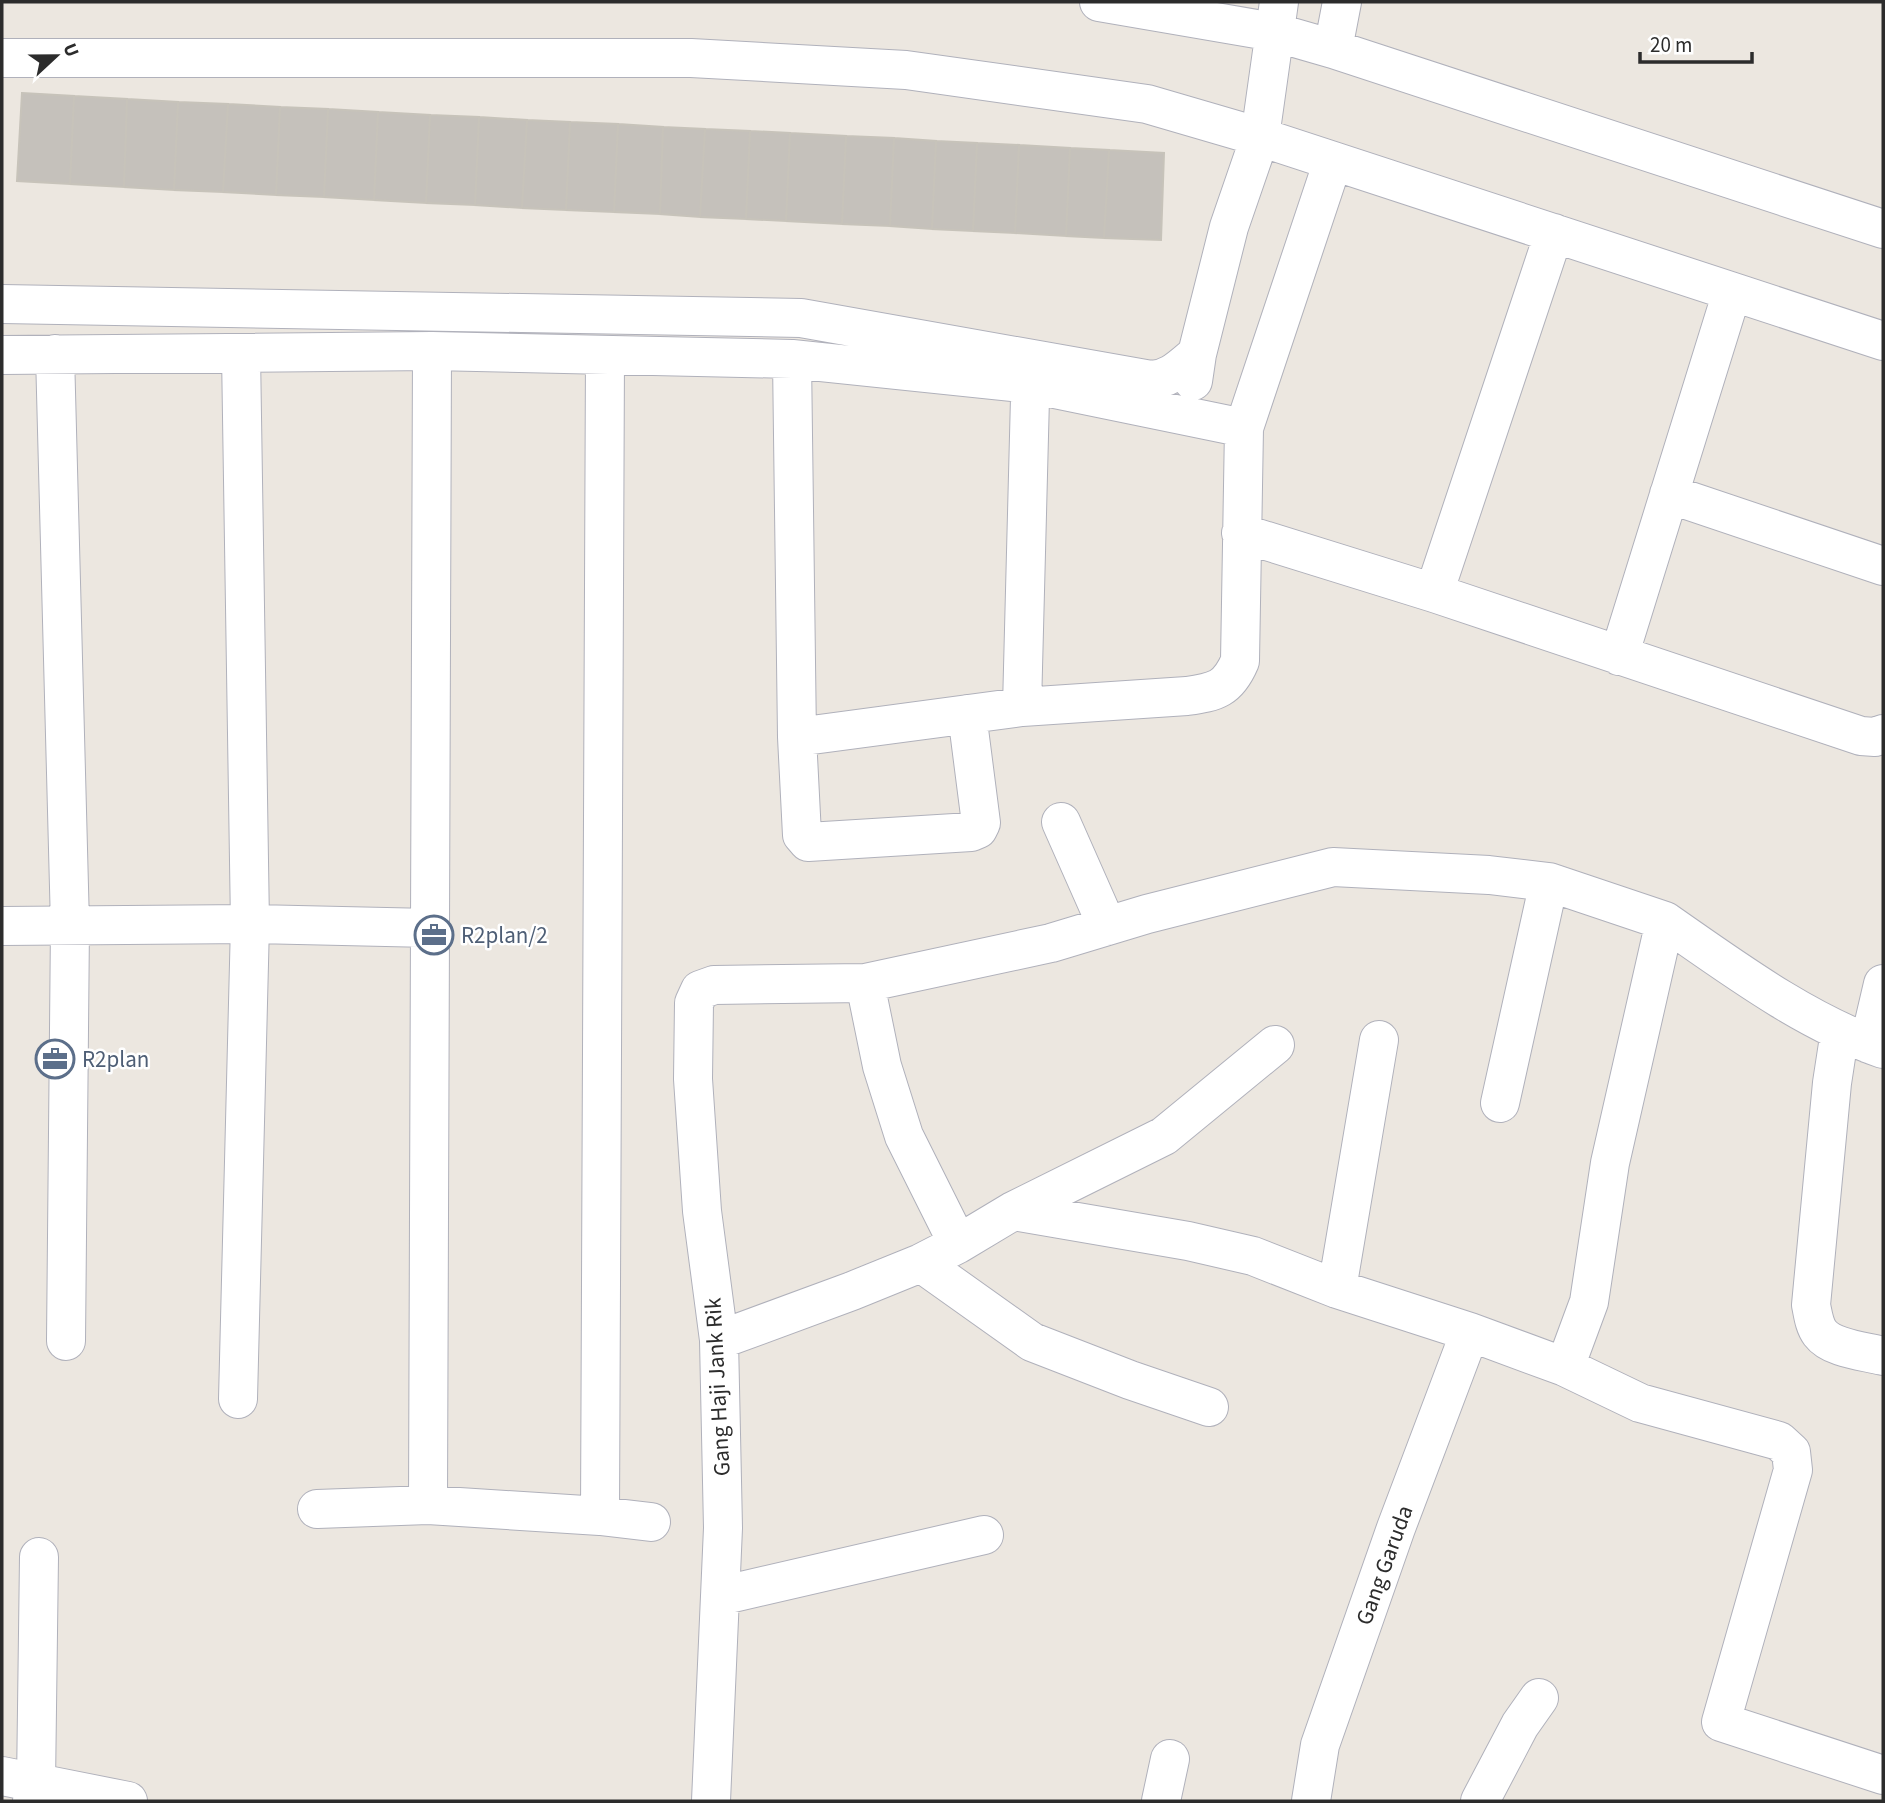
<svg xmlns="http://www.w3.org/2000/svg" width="1885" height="1803" viewBox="0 0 1885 1803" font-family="'Source Sans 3',sans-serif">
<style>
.building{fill:#c5c1bb;stroke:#c7c3ba;stroke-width:2}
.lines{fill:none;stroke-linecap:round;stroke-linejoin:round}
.minor-casing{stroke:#b0b1bb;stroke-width:40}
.tertiary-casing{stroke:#b0b1bb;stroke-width:40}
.minor{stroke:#fff;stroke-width:38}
.tertiary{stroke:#fff;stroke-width:38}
.labels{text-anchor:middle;stroke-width:5;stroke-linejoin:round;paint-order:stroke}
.service-label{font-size:23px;fill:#4e5e75;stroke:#fff;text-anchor:start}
.street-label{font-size:23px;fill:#2c2c2c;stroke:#fff}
</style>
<rect width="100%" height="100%" fill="#ece7e0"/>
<path class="building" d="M22 93 74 96 70 184 17 181Z
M74 96 127 99 124 187 70 184Z
M127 99 178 102 174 190 124 187Z
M178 102 228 104 223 192 174 190Z
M228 104 280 107 276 195 223 192Z
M280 107 328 109 324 197 276 195Z
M328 109 378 112 374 200 324 197Z
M378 112 430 115 426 203 374 200Z
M430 115 479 117 475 205 426 203Z
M479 117 527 120 522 208 475 205Z
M527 120 570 122 566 210 522 208Z
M570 122 618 124 614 212 566 210Z
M618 124 663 127 660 214 614 212Z
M663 127 705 129 700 217 660 214Z
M705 129 750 131 746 219 700 217Z
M750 131 790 133 786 221 746 219Z
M790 133 846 136 842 224 786 221Z
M846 136 894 138 890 226 842 224Z
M894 138 936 141 932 229 890 226Z
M936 141 977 143 973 231 932 229Z
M977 143 1019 145 1015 233 973 231Z
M1019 145 1070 148 1066 236 1015 233Z
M1070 148 1109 150 1104 238 1066 236Z
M1109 150 1164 153 1161 240 1104 238Z"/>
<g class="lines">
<defs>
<path id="minor" d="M1099 2 1274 32 1333 49 1883 229
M1333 49 1342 2
M2 58H691L906 70 1147 104 1260 137 1883 341
M2 304 801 318 1151 380C1171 379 1182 366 1197 354
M55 354 70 925 66 1341
M2 355 432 351 792 359 1030 384 1244 428
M792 359 797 737 802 835 808 842 971 832 978 829 981 823 967 714
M1193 381 1197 354 1229 227 1260 137 1279 2
M1669 494 1883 566
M1241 533 1434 593 1861 736 1875 737 1883 734
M1434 593 1554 233
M1619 656 1732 292
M1022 707 1031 359
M797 737 1022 707 1187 696C1216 692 1228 689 1240 661L1244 428 1333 161
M1061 822 1107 926
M1665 921C1734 969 1804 1021 1883 1049
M2 926 250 924 430 928
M865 983 882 1066 904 1136 958 1244
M1840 1031 1832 1083 1811 1305C1813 1314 1814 1325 1820 1333 1832 1349 1864 1351 1883 1356
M1869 1044 1883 984
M1500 1103 1549 882
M921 1263 1032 1342 1130 1380 1209 1407
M1337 1289 1379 1040
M719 1340 852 1291 921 1263 958 1244 1013 1211 1164 1136 1275 1045
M1565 1367 1640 1403 1779 1441 1791 1452 1793 1470 1721 1722 1883 1775
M238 1399 250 924 241 353
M428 1505 432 351
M317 1509 428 1505 600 1516 651 1522
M600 1516 605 355
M720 1596 984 1535
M32 1801 36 1784 39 1557
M711 1801 723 1528 719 1340 702 1211 693 1079 694 1003 700 990 714 985 865 983 1051 943 1147 914 1333 867 1489 875 1549 882 1665 921 1610 1163 1589 1302 1565 1367 1470 1332 1337 1289 1253 1256 1188 1241 1013 1211
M1161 1801 1170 1759
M1311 1801 1320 1745 1396 1528 1470 1332
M1480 1801 1520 1725 1539 1698"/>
<path id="tertiary" d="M2 1776 128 1801"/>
</defs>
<use href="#minor" class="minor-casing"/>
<use href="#tertiary" class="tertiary-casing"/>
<use href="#minor" class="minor"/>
<use href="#tertiary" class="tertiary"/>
</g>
<defs>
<symbol id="office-ring" viewBox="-11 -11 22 22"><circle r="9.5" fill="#fff" stroke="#5c6f8a" stroke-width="1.5"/><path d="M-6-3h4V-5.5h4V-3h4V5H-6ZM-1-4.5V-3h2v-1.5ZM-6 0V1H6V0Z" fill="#5c6f8a"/></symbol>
</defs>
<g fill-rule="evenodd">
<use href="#office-ring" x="412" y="913" width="44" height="44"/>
<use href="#office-ring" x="33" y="1037" width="44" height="44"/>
</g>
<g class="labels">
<g class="service-label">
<text x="461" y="943">R2plan/2</text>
<text x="82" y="1067">R2plan</text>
</g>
<g class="street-label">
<text transform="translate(717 1387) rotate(-93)" y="8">Gang Haji Jank Rik</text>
<text transform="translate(1384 1565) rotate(-70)" y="8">Gang Garuda</text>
</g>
</g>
<rect width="1885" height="1803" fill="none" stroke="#2c2c2c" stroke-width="7"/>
<g transform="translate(56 56) rotate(68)" stroke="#ffffff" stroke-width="5" paint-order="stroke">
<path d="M0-5L12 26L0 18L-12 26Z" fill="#2c2c2c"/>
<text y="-10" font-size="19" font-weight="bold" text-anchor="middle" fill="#2c2c2c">U</text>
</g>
<path d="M1640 52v10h112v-10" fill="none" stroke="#2c2c2c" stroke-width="3.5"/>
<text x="1650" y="52" font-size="21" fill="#2c2c2c" stroke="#ffffff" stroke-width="5" paint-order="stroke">20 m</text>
</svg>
